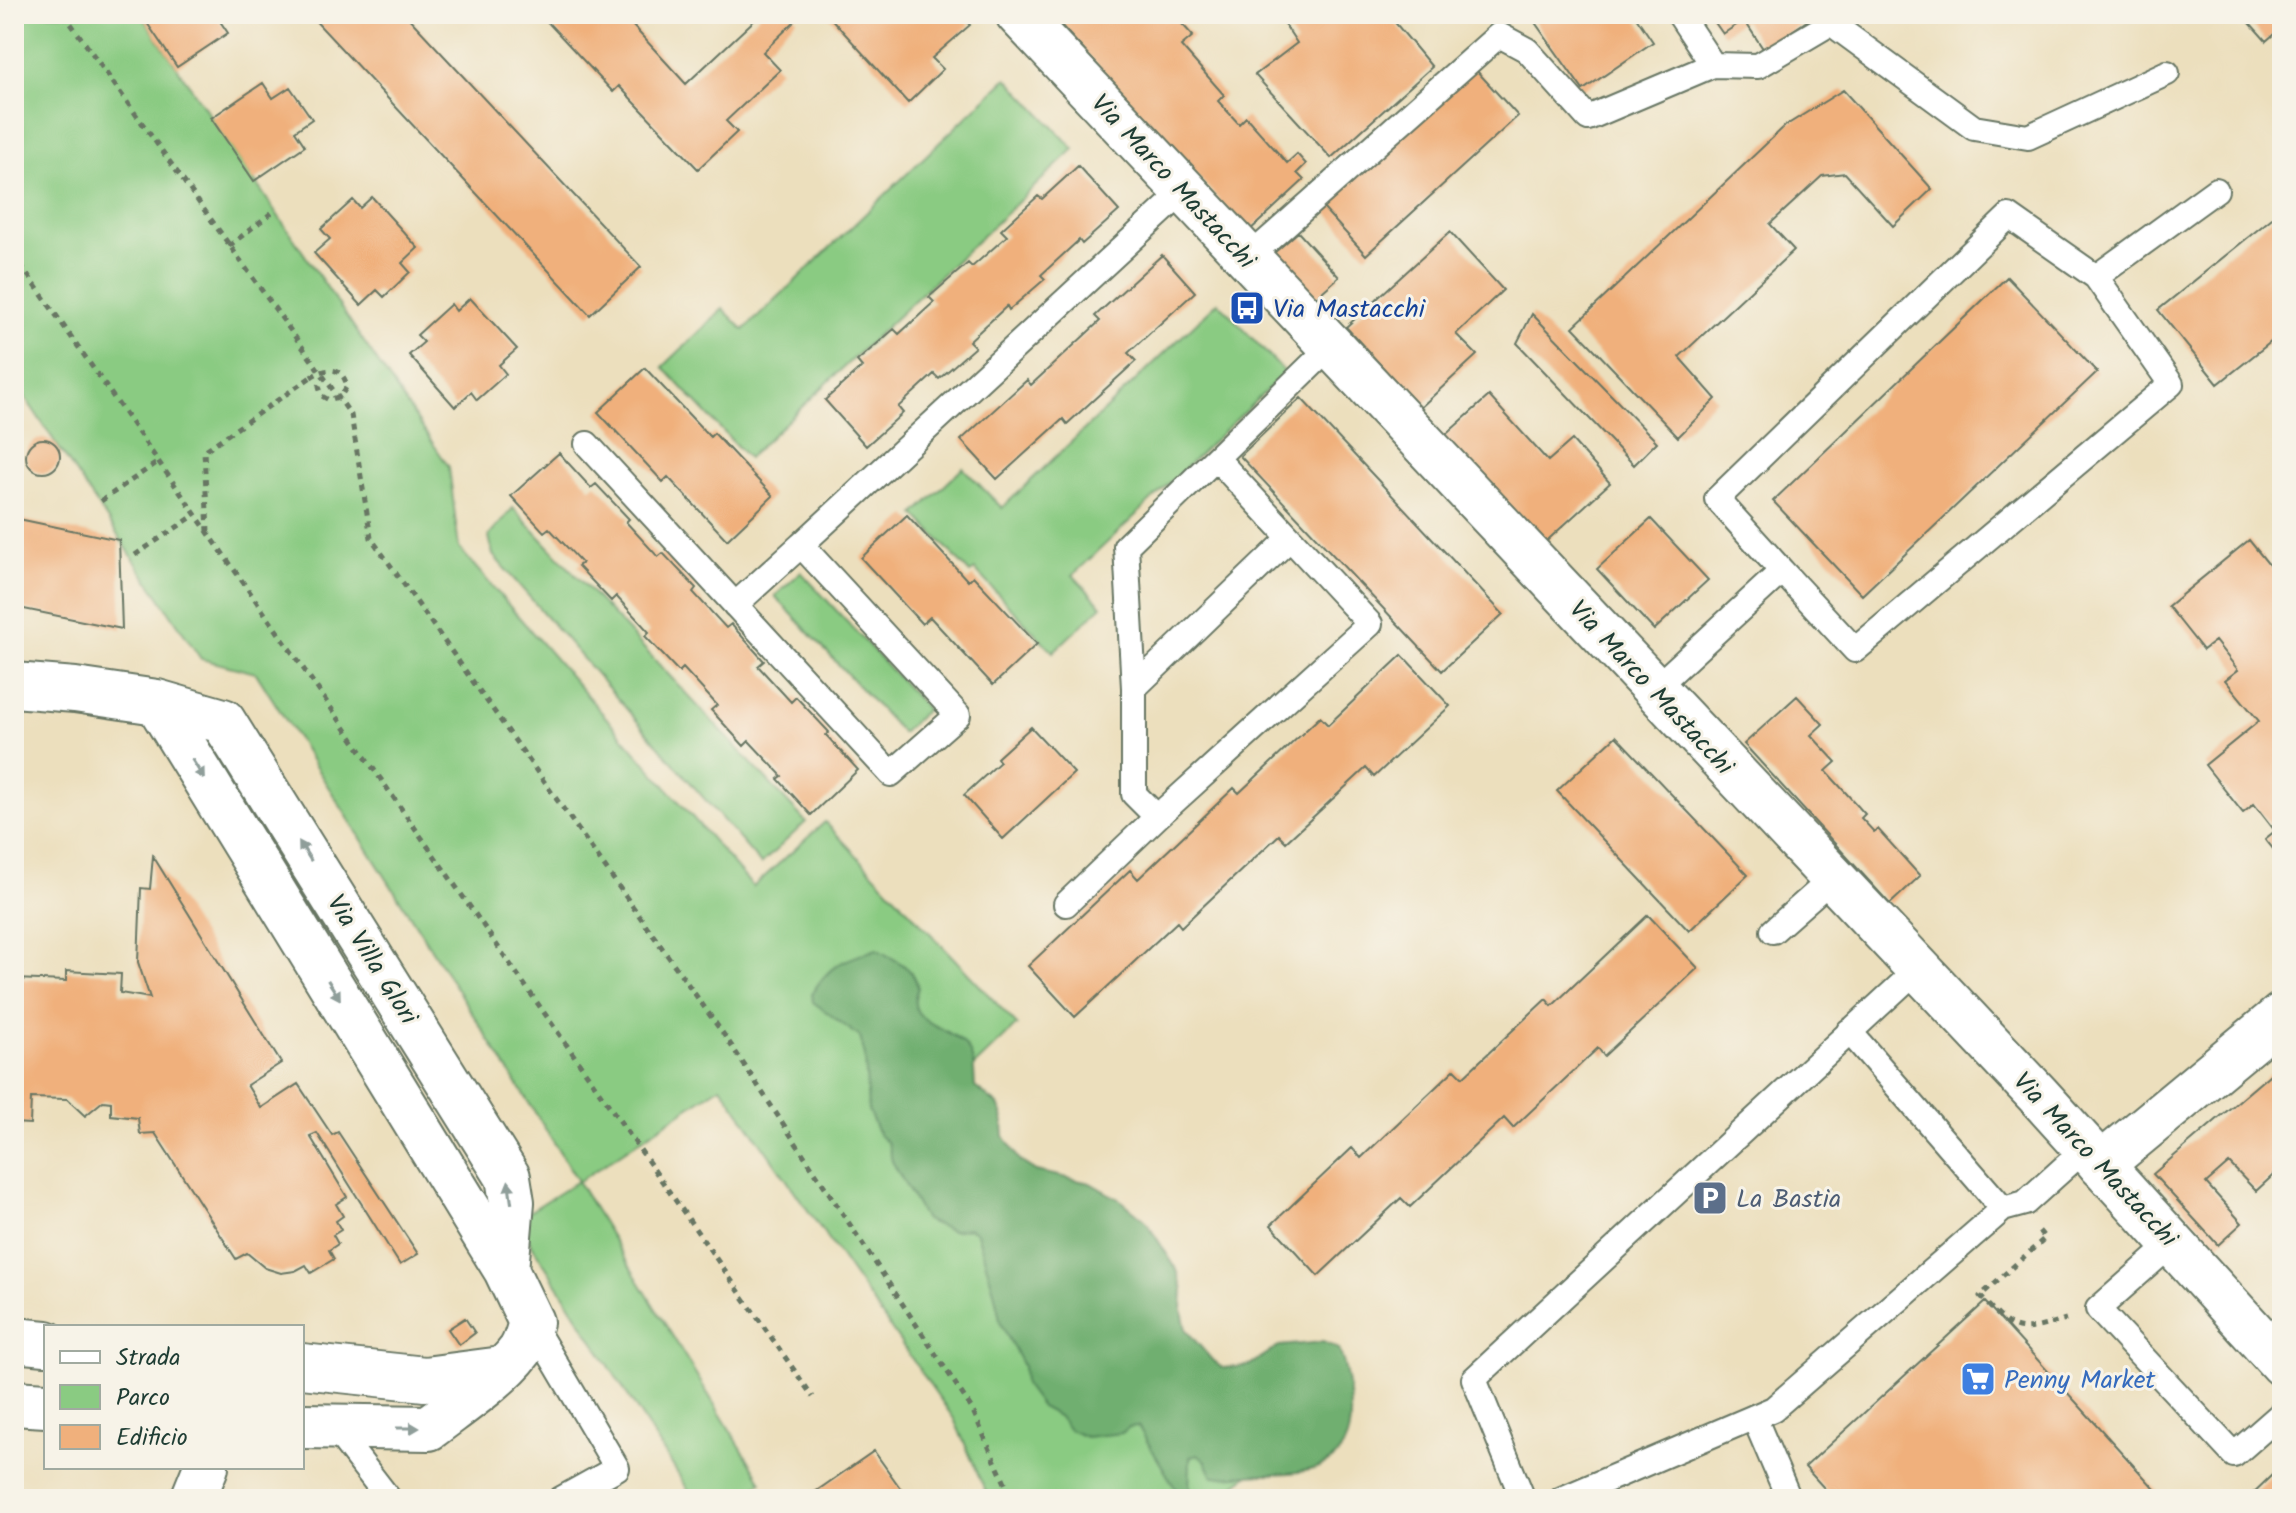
<svg xmlns="http://www.w3.org/2000/svg" width="2296" height="1513" viewBox="0 0 2296 1513" font-family="Kalam,sans-serif">
<style>
.green{fill:#8acb82;stroke:#54845b;stroke-width:2}
.forest{fill:#6faf70;stroke:#477652;stroke-width:2}
.building{fill:#f0b07c}
.lines{fill:none;stroke-linecap:round;stroke-linejoin:round}
.lane-casing{stroke:#677664;stroke-width:28}
.street-casing{stroke:#677664;stroke-width:48}
.secondary-casing{stroke:#677664;stroke-width:48}
.path{stroke:#677664;stroke-width:5;stroke-dasharray:6 6;stroke-linecap:butt}
.lane{stroke:#fff;stroke-width:24}
.street{stroke:#fff;stroke-width:44}
.secondary{stroke:#fff;stroke-width:44}
.path-bridge{stroke:#677664;stroke-width:5;stroke-dasharray:6 6;stroke-linecap:butt}
.oneway{fill:#8f9e9a}
.labels{text-anchor:middle;stroke-width:6;stroke-linejoin:round;paint-order:stroke}
.street-label{font-size:26px;fill:#1f3d34;stroke:#f7f3e8}
.transit-label{font-size:26px;fill:#164399;stroke:#f7f3e8;text-anchor:start}
.service-label{font-size:26px;fill:#4e5e75;stroke:#f7f3e8;text-anchor:start}
.shop-label{font-size:26px;fill:#366cbe;stroke:#f7f3e8;text-anchor:start}
</style>
<rect width="100%" height="100%" fill="#f7f3e8"/>
<filter id="ink" filterUnits="userSpaceOnUse"><feTurbulence type="fractalNoise" baseFrequency=".0125" numOctaves="2"/><feDisplacementMap in="SourceGraphic" scale="16" xChannelSelector="R" yChannelSelector="G"/><feConvolveMatrix kernelMatrix="1 2 1 2 8 2 1 2 1" color-interpolation-filters="sRGB"/></filter>
<filter id="wash" filterUnits="userSpaceOnUse"><feTurbulence type="fractalNoise" baseFrequency=".006" numOctaves="4" result="noise"/><feDisplacementMap in="SourceGraphic" scale="32" xChannelSelector="R" yChannelSelector="G"/><feGaussianBlur stdDeviation="1.8" result="paint"/><feColorMatrix in="noise" values="0 0 0 0 0 0 0 0 0 0 0 0 0 0 0 0 0 1.4 0 .05"/><feComposite in="paint" operator="in"/></filter>
<g filter="url(#wash)">
<rect width="100%" height="100%" fill="#ecdfbd"/>
<path class="green" d="M14 14H141L449 467 459 548 753 887 825 822 1017 1025 939 1100 1254 1471 1216 1499H989L954 1419 721 1086 578 1182 762 1482 735 1499H694L516 1220 578 1181C472 1011 363 843 256 673L201 659 14 381Z
M1007 78 1074 149 748 458 663 367 723 309 744 330Z
M1218 302 1285 373 1073 575 1102 606 1053 652 975 570 970 573 915 514 963 468 1002 508Z
M513 508 806 822 761 864 493 555 489 536Z
M801 572 927 709 902 733 775 596Z"/>
<path class="forest" d="M877 949C894 961 913 964 918 988 902 1024 949 1025 965 1045 975 1057 974 1072 975 1087L998 1105 1002 1113 1004 1136 1020 1161 1036 1171 1090 1183 1122 1201 1145 1220 1177 1270 1183 1290 1182 1310 1186 1330 1212 1360 1222 1368 1248 1366 1279 1346 1323 1342 1339 1349C1347 1370 1349 1387 1350 1409 1353 1469 1311 1474 1262 1474 1246 1475 1229 1477 1213 1477L1205 1460 1198 1455 1190 1457 1189 1494 1181 1498 1138 1426 1129 1427 1122 1433 1086 1437 1069 1430 1058 1416 1041 1407 1024 1384 1023 1366 1001 1324 994 1291 977 1233 969 1228 952 1231 925 1220 892 1161 888 1143 879 1135 868 1110 865 1056 860 1037 813 1002 812 993C832 962 843 961 877 949Z"/>
<g id="blocks">
<path class="building" d="M141 14H215L228 33 177 67Z
M309 14H405L641 267 590 315Z
M540 14H644L632 25 686 84 761 14H792L797 19 763 52 780 70 726 121 737 132 698 169 619 86 613 92Z
M827 14H960L970 25 932 58 943 69 908 103Z
M1051 14H1158L1165 21 1173 14 1193 36 1181 46 1224 95 1218 101 1239 124 1246 117 1287 163 1297 154 1306 164 1297 173 1304 180 1248 232Z
M1278 14H1388L1432 67 1331 158 1255 75 1297 43Z
M1529 14H1634L1653 42 1583 90Z
M1709 14H1817L1764 50 1744 20 1723 34Z
M2242 14H2282V27L2266 41Z
M1475 69 1518 116 1366 255 1323 208Z
M263 83 273 98 290 87 312 119 295 131 305 146 254 181 211 118Z
M1843 90 1932 189 1893 226 1845 173 1822 176 1770 224 1794 250 1679 357 1716 399 1678 437 1573 327 1785 126Z
M1078 166 1119 211 1082 244 1079 240 1041 275 1045 279 1009 310 1007 306 969 341 975 347 939 379 934 374 898 407 903 413 866 446 825 400 862 367 857 361 894 329 899 334 934 302 929 297 968 263 972 267 1007 236 1001 230 1038 196 1042 199Z
M372 197 418 248 402 263 410 272 384 297 377 290 361 305 314 253 330 239 321 229 353 200 360 208Z
M2282 210V333L2218 384 2158 310Z
M1298 232 1339 277 1314 299 1274 253Z
M1450 232 1503 290 1456 334 1477 355 1420 408 1346 327Z
M1162 255 1195 292 1128 353 1136 361 1067 424 1063 419 997 479 961 440 1027 380 1031 385 1100 321 1095 316Z
M2007 277 2097 372 1862 595 1773 501Z
M470 298 517 349 499 365 506 374 477 400 471 392 455 407 409 355 424 342 417 335 451 304 456 311Z
M1532 314 1657 442 1634 465 1517 343Z
M645 368 710 437 714 433 773 496 727 540 668 477 663 482 598 412Z
M1489 396 1548 461 1572 440 1610 483 1540 547 1442 438Z
M1301 398 1503 614 1442 671 1240 456Z
M26 456a17 17 0 1 1 34 0a17 17 0 1 1-34 0Z
M559 453 591 488 596 484 629 519 626 522 658 557 663 553 696 588 693 592 726 628 731 624 764 661 758 666 791 702 796 697 829 732 826 735 858 770 811 815 778 779 782 776 749 741 744 746 711 710 717 705 683 668 679 672 645 636 649 632 616 596 611 601 578 566 582 563 549 528 544 532 511 496Z
M907 515 968 581 973 576 1037 644 993 685 930 617 922 624 861 558Z
M14 518 119 540 122 629 14 607Z
M1651 519 1708 580 1654 630 1597 569Z
M2249 540 2282 581 2273 590 2282 601V860L2265 839 2275 831 2254 804 2243 813 2205 765 2259 721 2225 680 2238 670 2215 641 2203 650 2168 606Z
M1402 655 1450 706 1374 777 1366 768 1286 842 1279 835 1181 927 1177 922 1075 1017 1028 966 1130 870 1138 879 1234 788 1239 793 1320 717 1328 725Z
M1797 696 1823 724 1811 735 1836 762 1826 771 1865 814 1861 818 1874 832 1878 829 1920 876 1890 904 1744 744Z
M1031 727 1074 773 1003 839 964 795 1000 762 997 758Z
M1616 736 1748 875 1689 931 1557 791Z
M153 856 281 1063 247 1085 261 1108 298 1084 332 1135 338 1132 418 1254 400 1265 317 1133 310 1136 347 1197 336 1204 343 1216 336 1221 341 1230 333 1235 338 1244 329 1250 334 1259 311 1273 306 1265 295 1271 281 1273 265 1268 247 1253 236 1259 155 1133 140 1134 138 1118 111 1115V1102L103 1101 85 1116 67 1099 31 1098 30 1124 14 1123V979L66 981V971L121 974 120 993 150 998 138 962 141 888 150 889Z
M1648 915 1698 968 1604 1056 1598 1048 1513 1128 1504 1118 1410 1207 1401 1198 1318 1276 1271 1225 1352 1148 1361 1158 1455 1069 1463 1077 1546 999 1552 1006Z
M2282 1064V1167L2256 1191 2229 1163 2206 1183 2242 1223 2218 1245 2153 1174Z
M1985 1302 2124 1455 2164 1499H1834L1805 1467Z
M465 1318 475 1333 459 1345 448 1329Z
M874 1451 908 1499H805Z
M2272 1475 2282 1486V1499H2247Z"/>
</g>
</g>
<g filter="url(#ink)">
<use href="#blocks" fill-opacity="0" stroke="#677664" stroke-width="2"/>
<g class="lines">
<defs>
<path id="lane" d="M1713 65 1758 66 1831 23 1974 128 2028 137 2167 73
M1247 259 1499 35 1527 50 1588 118 1713 65 1679 14
M587 444 891 774 958 715 801 545 1184 191
M1216 458 1126 546 1134 688V794L1157 817 1370 624 1216 458 1330 347
M1782 571 1717 499 2009 216 2096 277
M735 605 801 545
M1134 688 1290 538
M1654 689 1782 571 1855 650 2171 384 2096 277 2216 190
M1066 904 1157 817
M1773 931 1833 878
M2003 1209 2025 1203 2086 1148
M2173 1243 2098 1309 2234 1455 2282 1413
M531 1322 617 1468 561 1499
M1754 1417 1789 1499
M335 1429 389 1499
M1523 1499 1474 1379 1918 969
M1562 1499 1773 1409 2003 1209 1849 1031"/>
<path id="street" d="M14 685 75 690 157 702 223 721 508 1177 512 1202 506 1270
M157 702 506 1270 531 1322C528 1332 526 1342 520 1351 500 1378 456 1407 429 1428L302 1426
M2101 1165 2282 1015
M14 1340 46 1343
M302 1366 425 1379 502 1369
M14 1403 46 1405
M193 1499 206 1467"/>
<path id="secondary" d="M1018 14 2038 1095 2282 1364"/>
</defs>
<use href="#lane" class="lane-casing"/>
<use href="#street" class="street-casing"/>
<use href="#secondary" class="secondary-casing"/>
<path class="path" d="M64 14 351 415 371 538 729 1042 972 1409 1012 1499
M229 246 274 211
M14 255 813 1397
M101 501 158 462
M208 532 204 451 311 377
M135 555 195 515
M2039 1231 2045 1238 1980 1296C2015 1334 2016 1335 2066 1319"/>
<use href="#lane" class="lane"/>
<use href="#street" class="street"/>
<use href="#secondary" class="secondary"/>
<path class="path-bridge" d="M311 377C326 368 342 365 347 386L341 396 329 400 322 396 319 386 325 377"/>
</g>
<defs><path id="oneway-solid" d="M-6-.8H1V-3.2L6.5 0L1 3.2V.8H-6Z" transform="scale(2)"/></defs>
<g class="oneway">
<use href="#oneway-solid" transform="translate(198 769) rotate(58)"/>
<use href="#oneway-solid" transform="translate(305 851) rotate(-122)"/>
<use href="#oneway-solid" transform="translate(334 990) rotate(58)"/>
<use href="#oneway-solid" transform="translate(510 1192) rotate(-98)"/>
<use href="#oneway-solid" transform="translate(408 1428)"/>
</g>
</g>
<defs>
<symbol id="bus-square" viewBox="-11 -11 22 22"><rect x="-9" y="-9" width="18" height="18" rx="4" fill="#1a4fb4" stroke="#f7f3e8"/><path d="M-5-6H5V4H4V6H2V4H-2V6H-4V4H-5ZM-3.5-4V0h7V-4ZM-3.5 1.2v1.5H-2V1.2ZM2 1.2v1.5H3.5V1.2Z" fill="#fff"/></symbol>
<symbol id="parking-square" viewBox="-11 -11 22 22"><rect x="-9" y="-9" width="18" height="18" rx="4" fill="#5c6f8a" stroke="#f7f3e8"/><path d="M-3.5-5.5H1a3.5 3.5 0 0 1 0 7H-1V5.5H-3.5ZM-1-3.4V-.6H.8a1.4 1.4 0 0 0 0-2.8Z" fill="#fff"/></symbol>
<symbol id="supermarket-square" viewBox="-11 -11 22 22"><rect x="-9" y="-9" width="18" height="18" rx="4" fill="#3f7fe0" stroke="#f7f3e8"/><path d="M-6-5.5h2.5l.6 2H6L4.5 2H-2.5L-4.4-4H-6ZM-1.5 3.2a1.3 1.3 0 1 0 .1 0ZM3 3.2a1.3 1.3 0 1 0 .1 0Z" fill="#fff"/></symbol>
</defs>
<g fill-rule="evenodd">
<use href="#bus-square" x="1227" y="288" width="40" height="40"/>
<use href="#parking-square" x="1690" y="1178" width="40" height="40"/>
<use href="#supermarket-square" x="1958" y="1359" width="40" height="40"/>
</g>
<g class="labels">
<g class="street-label">
<text transform="translate(1174 181) rotate(47)" y="9">Via Marco Mastacchi</text>
<text transform="translate(1652 687) rotate(47)" y="9">Via Marco Mastacchi</text>
<text transform="translate(373 959) rotate(58)" y="9">Via Villa Glori</text>
<text transform="translate(2096 1159) rotate(47)" y="9">Via Marco Mastacchi</text>
</g>
<g class="transit-label">
<text x="1273" y="317">Via Mastacchi</text>
</g>
<g class="service-label">
<text x="1736" y="1207">La Bastia</text>
</g>
<g class="shop-label">
<text x="2004" y="1388">Penny Market</text>
</g>
</g>
<rect width="2296" height="1513" fill="none" stroke="#f7f3e8" stroke-width="48"/>
<rect x="44" y="1325" width="260" height="144" fill="#f7f3e8" stroke="#a1aaa0" stroke-width="2"/>
<rect x="60" y="1351" width="40" height="12" fill="#ffffff" stroke="#a1aaa0" stroke-width="2"/>
<text x="116" y="1365" font-size="24" fill="#1f3d34">Strada</text>
<rect x="60" y="1385" width="40" height="24" fill="#8acb82" stroke="#a1aaa0" stroke-width="2"/>
<text x="116" y="1405" font-size="24" fill="#1f3d34">Parco</text>
<rect x="60" y="1425" width="40" height="24" fill="#f0b07c" stroke="#a1aaa0" stroke-width="2"/>
<text x="116" y="1445" font-size="24" fill="#1f3d34">Edificio</text>
</svg>
